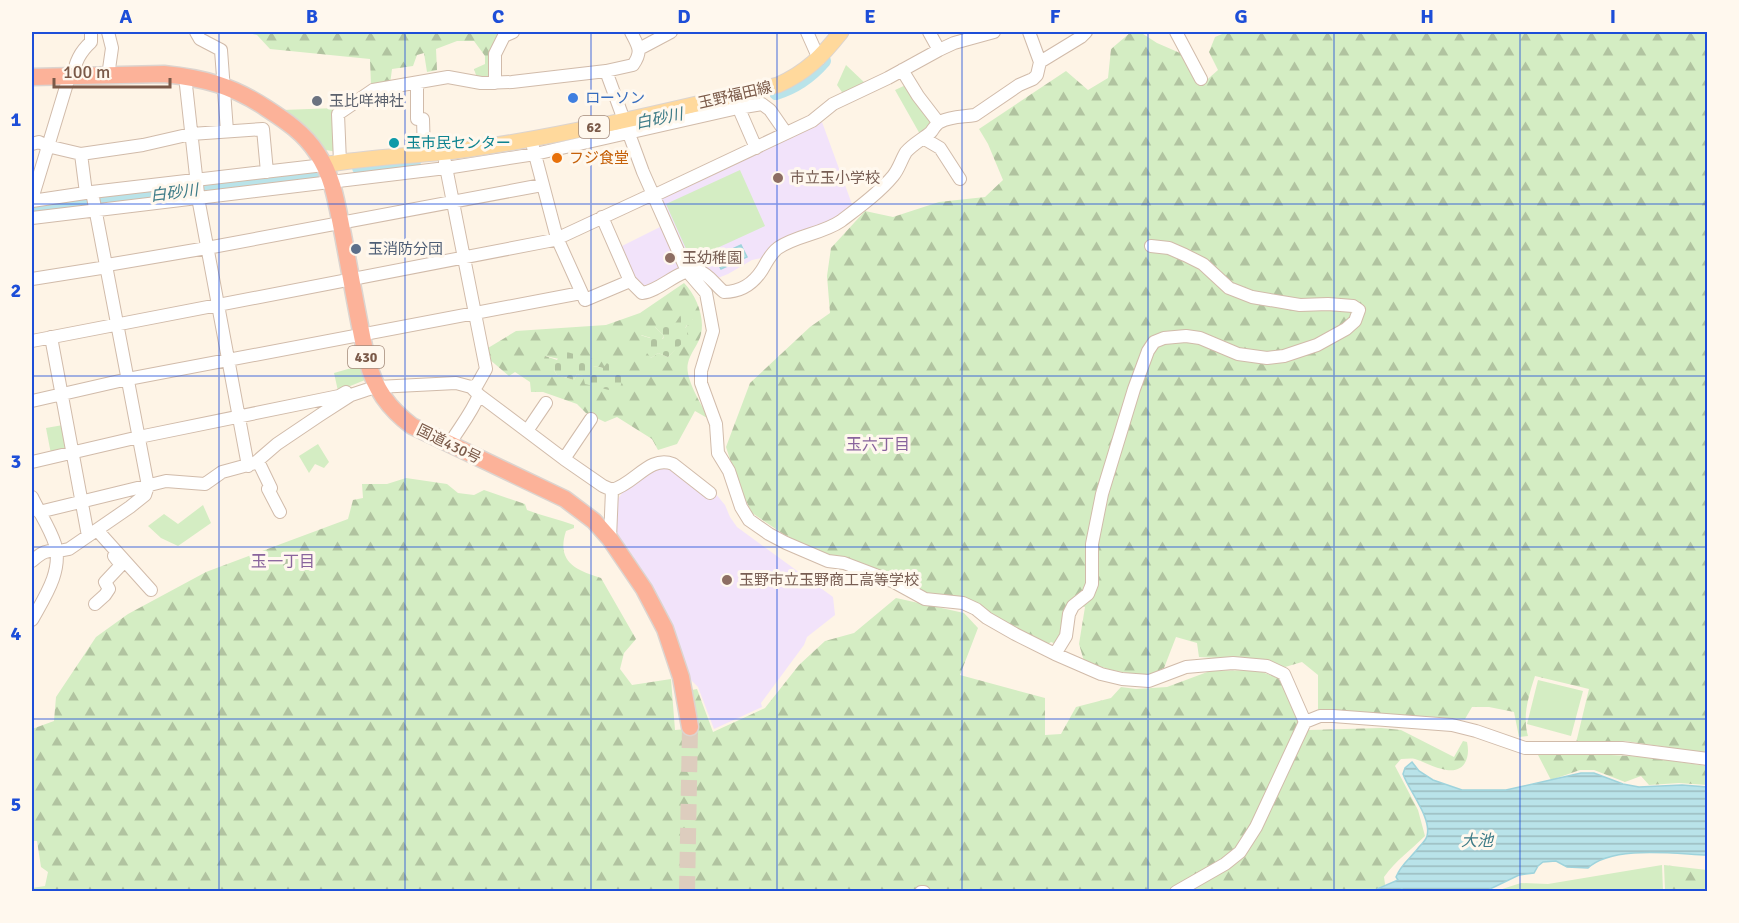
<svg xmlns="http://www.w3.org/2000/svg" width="1739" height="923" viewBox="0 0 1739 923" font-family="Signika,'Noto Sans JP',sans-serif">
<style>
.education{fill:#f2e3fa}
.green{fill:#d4edc3}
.forest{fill:url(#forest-firs);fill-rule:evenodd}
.cemetery{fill:url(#cemetery-stones)}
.water{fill:url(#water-rules);stroke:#9ed3dc;stroke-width:1.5}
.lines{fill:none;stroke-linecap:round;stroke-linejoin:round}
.river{stroke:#b9e3e9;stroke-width:14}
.highway-tunnel{stroke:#ddcdbe;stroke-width:16;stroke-dasharray:16 8;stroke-linecap:butt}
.minor-casing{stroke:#d1bbaa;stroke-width:14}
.major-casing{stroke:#dcd4cf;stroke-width:17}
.highway-casing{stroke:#dcd4cf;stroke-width:19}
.minor{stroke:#fff;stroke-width:12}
.major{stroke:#ffd99c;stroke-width:15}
.highway{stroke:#fcb299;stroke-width:16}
.grid{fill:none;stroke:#1d4ed8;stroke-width:1.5;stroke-opacity:0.55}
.shop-dot{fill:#3f7fe0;stroke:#fff8ee;stroke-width:2}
.worship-dot{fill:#6b7280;stroke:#fff8ee;stroke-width:2}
.culture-dot{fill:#0f9aa8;stroke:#fff8ee;stroke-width:2}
.food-dot{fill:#e8710a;stroke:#fff8ee;stroke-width:2}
.education-dot{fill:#8d6e63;stroke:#fff8ee;stroke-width:2}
.service-dot{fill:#5c6f8a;stroke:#fff8ee;stroke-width:2}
.labels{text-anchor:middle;stroke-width:6;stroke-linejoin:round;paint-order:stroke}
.shield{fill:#fff8ee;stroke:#a2897a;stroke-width:1.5}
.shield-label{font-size:14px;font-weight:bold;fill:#7a5948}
.street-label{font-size:15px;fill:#7a5948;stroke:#fff8ee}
.shop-label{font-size:15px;fill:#366cbe;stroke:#fff8ee;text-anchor:start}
.worship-label{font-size:15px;fill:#5b616d;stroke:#fff8ee;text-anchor:start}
.culture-label{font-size:15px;fill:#0d838f;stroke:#fff8ee;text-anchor:start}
.food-label{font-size:15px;fill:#c56008;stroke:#fff8ee;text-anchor:start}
.education-label{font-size:15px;fill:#785e54;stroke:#fff8ee;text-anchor:start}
.service-label{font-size:15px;fill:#4e5e75;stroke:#fff8ee;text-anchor:start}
.water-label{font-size:16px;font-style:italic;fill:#3d7b87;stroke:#fff8ee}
.neighbourhood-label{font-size:16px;fill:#89649d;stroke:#fff8ee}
.neatline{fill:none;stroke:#1d4ed8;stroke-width:2}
.grid-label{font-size:20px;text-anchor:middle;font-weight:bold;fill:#1d4ed8}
</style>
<defs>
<pattern id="forest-firs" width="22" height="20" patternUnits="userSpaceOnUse" patternTransform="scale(1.5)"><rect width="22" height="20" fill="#d4edc3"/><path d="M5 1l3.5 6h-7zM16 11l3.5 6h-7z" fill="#b1c3a0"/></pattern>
<pattern id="cemetery-stones" width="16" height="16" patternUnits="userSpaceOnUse" patternTransform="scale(1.5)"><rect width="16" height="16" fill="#d4edc3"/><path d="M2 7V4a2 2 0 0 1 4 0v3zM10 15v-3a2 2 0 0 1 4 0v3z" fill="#b1c3a0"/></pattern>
<pattern id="water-rules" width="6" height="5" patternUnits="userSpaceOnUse" patternTransform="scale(1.5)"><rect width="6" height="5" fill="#b9e3e9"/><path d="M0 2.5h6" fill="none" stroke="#9bbbbf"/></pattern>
</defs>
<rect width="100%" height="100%" fill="#fef4e6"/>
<path class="education" d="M822 122 853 207 823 227 766 257 752 260 728 274 718 278 691 270 661 197Z
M664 225 683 267 645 290 631 277 618 248Z
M661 465 710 487 725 505 730 517 737 527 833 597 835 615 807 637 804 645 761 703 762 707 714 729 698 687 688 677 635 563 633 556 615 532 614 505 622 493 638 478Z"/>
<path class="green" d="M846 65 867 85 844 95 837 85Z
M908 84 935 121 921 136 895 90Z
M336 108 337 152 326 150 307 127 282 110Z
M740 170 765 226 691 260 666 204Z
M362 365 365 380 338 391 334 373Z
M63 425 68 451 51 454 46 428Z
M318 444 329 462 324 468 315 464 309 473 299 456Z
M203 505 211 523 178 546 161 538 148 526 164 514 178 524Z
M1538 680 1583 691 1571 736 1527 724Z
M1662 865 1663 891H1496L1521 883 1548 884Z"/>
<path class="forest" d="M243 32H503L493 78H477L474 69 485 64V56L474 41H457L436 49 437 70 427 72 424 53 417 55 413 66 392 69 390 84 371 85 370 59 270 49 257 35Z
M1131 32H1140L1157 43 1180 53 1200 86 1218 70 1209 52 1215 37 1227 32H1707V753L1625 741 1576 743 1589 689 1535 676C1529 695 1522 716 1528 736L1519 737 1514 712 1489 707H1472L1465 719 1318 710V675L1302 662 1285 667 1260 660 1199 657 1197 643 1176 637 1164 668 1147 676 1111 670 1084 661 1079 644 1085 607 1072 603 1058 645 1051 642 1045 646 989 616 931 597 900 580 865 564 839 558 798 544 752 513 738 484 726 447 750 383 810 327 830 313 827 276 831 248 865 211 893 217 939 202 985 197 1003 180 988 144 979 129 1066 71 1088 90 1108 78 1111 49Z
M684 283C696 295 705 317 701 334 699 344 690 353 688 363 684 378 702 405 709 419L695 411 677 444 658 450 652 439 617 417 605 422 586 413 577 404 543 392H531L530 382 515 372 509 376 489 359 488 348 516 331 606 325 640 313ZM693 319 685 328 679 345 668 357 658 353 651 358 641 335 651 338 662 339 664 336 655 327 674 325ZM545 356 603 368 583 376 577 374 574 380 557 375Z
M406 478 447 484 458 493 474 495 484 490 525 504 527 510C542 516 558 519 574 525V528L566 531C556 562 576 570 601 578L636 639 624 653 620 669 632 685 671 679 675 730 698 728 692 690 697 689 713 732 765 708 799 665 825 641 854 633 896 598 964 613 978 628 960 675 1045 698V735L1061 734 1076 707 1111 698 1121 687 1136 689 1167 687 1210 671 1257 670 1278 678 1309 730 1381 728 1401 730 1454 757 1463 741 1467 742C1471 760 1463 775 1442 769 1433 767 1424 762 1415 759 1411 758 1406 759 1401 759L1395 766 1418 810 1425 836C1411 850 1396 860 1384 877L1386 891 32 892V888L45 886 48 872 41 867 37 841H32V729L54 721 56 697 96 637 128 614 206 572 348 519 353 500 363 498 362 484H387Z
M1538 755H1611L1647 757 1707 766V785L1679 783 1649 785 1641 776 1625 782 1594 770H1580L1551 780Z
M1664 865 1707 870V891H1665Z"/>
<path class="cemetery" d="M682 313 693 319 690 326 687 325 685 328 689 336C683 344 675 349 668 357L658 353 651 358 643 348 640 335 650 338 654 334 663 339 664 336 655 327 662 319 674 325Z
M563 351 593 359V366L603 368 607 363 611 364 624 375 620 388 613 391 585 384 583 376 577 374 574 380 557 375 554 370 541 367 545 356 557 360Z"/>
<path class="water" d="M741 245 747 257 721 269 715 257Z
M1412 762 1419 771 1433 780 1462 790H1506L1581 773H1594L1623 784 1639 787 1682 785 1707 787V855C1675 854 1613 845 1588 868L1567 867 1556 861 1543 862 1538 866 1534 873 1519 875 1486 891 1404 892 1402 889 1396 891H1376L1377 889 1398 880 1396 877C1401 864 1411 858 1419 847 1422 844 1426 840 1427 836 1432 818 1409 791 1403 774L1405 768Z"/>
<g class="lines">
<path class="river" d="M776 93C796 87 811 76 824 61
M359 168 414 162
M32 208 90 200 317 175"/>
<path class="highway-tunnel" d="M687 892 690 727"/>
<defs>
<path id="minor" d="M108 32 112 48 108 76
M196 32 200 39 221 50 227 131
M807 32 819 59
M929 32 939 50
M1176 32 1201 79
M639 49 671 32
M1040 62 1081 37 1086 32
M902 70 918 96 938 122
M606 71 643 172 687 271 706 293 713 331 701 371V383L716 424 718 453 729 471 741 507 749 520 769 534 786 543 828 561 844 563 894 582 925 599 963 603 976 609 987 618 1015 634 1055 654 1101 674 1122 679 1149 681 1186 667 1209 665 1233 663 1267 666 1284 674 1305 722 1256 827 1240 852 1225 864 1176 892
M185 76 199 203 248 466
M73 77C75 62 80 52 91 42V32
M417 83V119H423L424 154
M495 83V54L504 36 513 32
M736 102 756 148
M923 138 940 148 960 179
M32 144 39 142 47 146 81 154 143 145 191 134 263 129 267 172
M533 147 557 238 585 300 630 281
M81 154 86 193
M340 162 338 114 373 90 448 77 481 83 512 82 606 71 633 65C643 51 638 46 631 32
M445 162 486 369 477 385 471 387
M653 196 812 121 833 104 888 78 939 50 954 43 994 32
M32 199 69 77
M32 201 92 192 324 165
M602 217 630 281 642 293C661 291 681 266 699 271 709 274 716 286 724 292 740 292 753 284 762 270 767 262 770 254 778 248 797 235 822 234 841 221 858 208 879 193 893 176 899 169 901 160 906 152 913 144 923 139 931 132 934 128 936 124 940 122 951 116 963 117 975 115L1019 85 1033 79 1037 75 1040 62 1029 32
M32 218 446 168 535 154 738 108 762 104 770 110 786 133
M32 279 101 268 107 265 207 248 542 185
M51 337 88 536
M32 341 554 240 653 194
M32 401 128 379 581 293
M527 431 546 403
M449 445C459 428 471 414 479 395
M564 459 591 419
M258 461 271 488 268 489 280 512
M32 462 139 437 339 396 346 392
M32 497C39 512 50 528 55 544 63 571 44 598 32 620
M39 512 166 481 205 484 222 472 255 463 277 444 320 415 351 395 366 390 377 387 456 383 471 387 479 395 564 459 603 486 612 490
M97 530 151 590
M610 539 612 490C635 484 649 455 673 464L710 493
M32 561C50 545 50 554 69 549L130 507 145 495 148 486 92 192
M95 604 105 595 109 589 105 582 121 565 114 556
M1055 654 1066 636 1069 614 1073 606 1088 594 1092 584V544L1102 494 1134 389 1148 351 1154 342 1164 338 1186 336 1200 338 1238 354 1267 358 1284 356 1317 345 1346 329 1355 321 1359 310 1353 306 1328 304 1300 305 1252 297 1229 288 1203 264 1185 255 1169 248 1151 246
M1305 722 1320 716H1333L1452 725 1476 731 1525 748H1622L1708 759
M921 892H924"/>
<path id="major" d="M324 165C372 156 422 156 470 149 574 134 676 109 778 85 807 72 822 56 841 32"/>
<path id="highway" d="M32 77 164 74C204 78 233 86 266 108 286 121 304 133 317 153 334 178 337 206 343 235 351 277 358 319 367 360 375 389 388 408 412 426L565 499 594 521 610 539 644 589 665 629 681 677 690 727"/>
</defs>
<use href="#minor" class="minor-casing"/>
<use href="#major" class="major-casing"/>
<use href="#highway" class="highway-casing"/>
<use href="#minor" class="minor"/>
<use href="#major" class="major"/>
<use href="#highway" class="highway"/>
</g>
<path class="grid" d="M219 32V892M405 32V892M591 32V892M777 32V892M962 32V892M1148 32V892M1334 32V892M1520 32V892M32 204H1708M32 376H1708M32 547H1708M32 719H1708"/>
<circle class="shop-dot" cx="573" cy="98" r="6"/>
<circle class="worship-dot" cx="317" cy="101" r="6"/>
<circle class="culture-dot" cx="394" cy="143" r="6"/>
<circle class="food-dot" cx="557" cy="158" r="6"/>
<g class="education-dot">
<circle cx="778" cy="178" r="6"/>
<circle cx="670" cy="258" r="6"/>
<circle cx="727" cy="580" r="6"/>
</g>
<circle class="service-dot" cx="356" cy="249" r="6"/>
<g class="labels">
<g class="shield">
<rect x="579" y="116" width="30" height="22" rx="4.5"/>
<rect x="348" y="346" width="36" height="22" rx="4.5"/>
</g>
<g class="shield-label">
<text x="594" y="132">62</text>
<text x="366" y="362">430</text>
</g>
<g class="street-label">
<text transform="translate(735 95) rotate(-13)" y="5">玉野福田線</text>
<text transform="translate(449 444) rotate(26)" y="5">国道430号</text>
</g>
<g class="shop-label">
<text x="585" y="103">ローソン</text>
</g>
<g class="worship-label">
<text x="329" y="106">玉比咩神社</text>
</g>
<g class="culture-label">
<text x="406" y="148">玉市民センター</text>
</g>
<g class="food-label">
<text x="569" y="163">フジ食堂</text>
</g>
<g class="education-label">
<text x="790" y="183">市立玉小学校</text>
<text x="682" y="263">玉幼稚園</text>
<text x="739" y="585">玉野市立玉野商工高等学校</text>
</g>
<g class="service-label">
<text x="368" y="254">玉消防分団</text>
</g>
<g class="water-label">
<text transform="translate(659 118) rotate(-12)" y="6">白砂川</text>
<text transform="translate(174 192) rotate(-7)" y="6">白砂川</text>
<text x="1477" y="846">大池</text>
</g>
<g class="neighbourhood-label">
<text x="878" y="450">玉六丁目</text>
<text x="283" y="567">玉一丁目</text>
</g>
</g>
<rect width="1739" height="923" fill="none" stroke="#fff8ee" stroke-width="66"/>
<path d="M54 78v9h116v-9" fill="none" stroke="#7a5948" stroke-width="3"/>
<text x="63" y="78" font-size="18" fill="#7a5948" stroke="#fff8ee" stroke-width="4.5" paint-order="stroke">100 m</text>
<rect x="33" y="33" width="1673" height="857" class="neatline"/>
<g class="grid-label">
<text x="126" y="23">A</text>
<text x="312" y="23">B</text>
<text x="498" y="23">C</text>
<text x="684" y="23">D</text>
<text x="870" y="23">E</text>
<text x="1055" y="23">F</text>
<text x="1241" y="23">G</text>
<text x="1427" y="23">H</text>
<text x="1613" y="23">I</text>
<text x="16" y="126">1</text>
<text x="16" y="297">2</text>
<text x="16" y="468">3</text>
<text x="16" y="640">4</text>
<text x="16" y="811">5</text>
</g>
</svg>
